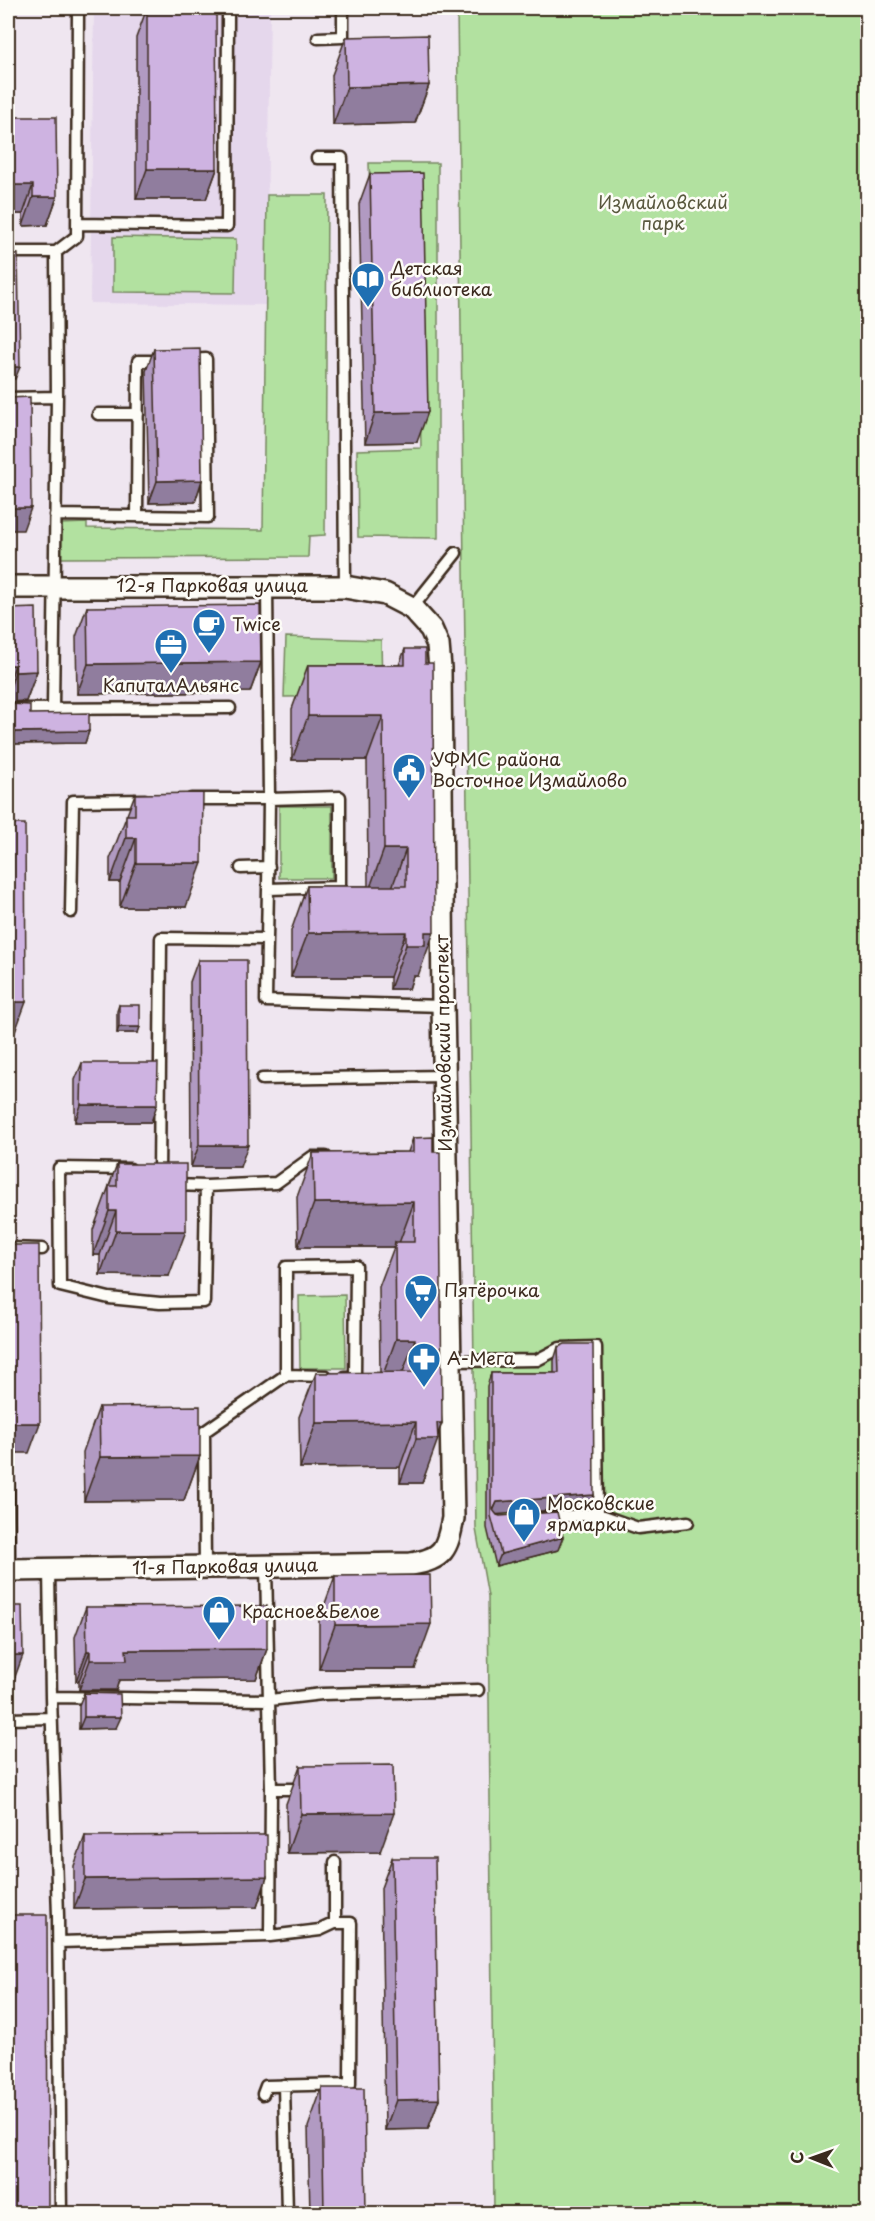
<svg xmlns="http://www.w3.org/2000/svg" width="875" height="2221" viewBox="0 0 875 2221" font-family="'Playpen Sans',sans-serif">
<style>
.built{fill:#e5d7ec}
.green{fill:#b2e1a0;stroke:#76865f;stroke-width:1.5}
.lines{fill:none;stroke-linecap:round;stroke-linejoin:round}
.service-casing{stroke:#3b2a1e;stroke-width:15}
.minor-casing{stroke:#3b2a1e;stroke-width:26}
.service{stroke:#fdfcf7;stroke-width:10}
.minor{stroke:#fdfcf7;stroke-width:21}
.wall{fill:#b19ac2;stroke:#3b2a1e;stroke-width:1.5}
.shaded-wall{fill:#907d9e;stroke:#3b2a1e;stroke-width:1.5}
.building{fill:#ceb3e1;stroke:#3b2a1e;stroke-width:1.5}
.labels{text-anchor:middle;stroke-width:5;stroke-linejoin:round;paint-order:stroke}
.park-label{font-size:18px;fill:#59583e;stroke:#fdfcf7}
.poi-label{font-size:18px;fill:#3b2a1e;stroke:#fdfcf7;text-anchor:start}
.street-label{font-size:18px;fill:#3b2a1e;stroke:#fdfcf7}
</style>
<rect width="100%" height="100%" fill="#efe6f0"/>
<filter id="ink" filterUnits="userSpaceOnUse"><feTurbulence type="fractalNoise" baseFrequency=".0167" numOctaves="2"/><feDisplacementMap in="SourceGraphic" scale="12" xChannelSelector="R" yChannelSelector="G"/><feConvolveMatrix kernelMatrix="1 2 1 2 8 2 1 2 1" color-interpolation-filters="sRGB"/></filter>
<g filter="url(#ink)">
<path class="built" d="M94 8H270L266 305 90 303Z"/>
<path class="green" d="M457 8H867V2213H494L488 1596 476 1529Z
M369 163H438V538L358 537 357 450 421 448 417 196 370 198Z
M267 195H327L325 535 309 536 308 557 60 558V524L87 523V528L263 530Z
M113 237 236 239 235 293 113 292Z
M286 637 381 640 382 687 378 696 284 697Z
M279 806H332V878H279Z
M345 1295 346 1368H300L299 1296Z"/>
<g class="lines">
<defs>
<path id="service" d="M318 38 343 37V8
M317 158H342L345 587
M77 224 227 226 228 16
M8 252H56
M8 398 57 397
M98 414H138
M55 515 208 517 206 359 187 360
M137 516 138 361H162
M412 608 456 553
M53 708 57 397 56 252 77 236 78 8
M8 709 230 708
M191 799H269L268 889 340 887V797L269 799 267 586
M241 868 269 867
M71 912 73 801 145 800
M267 939 268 889
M262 1079 445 1076
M130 1169 59 1168 60 1286 109 1298 160 1303 204 1302 206 1186 276 1183 312 1157H326
M159 1179 161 938 267 939 266 1001 443 1006
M173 1185 206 1186
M8 1248 42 1249
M449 1361 537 1360 560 1348 596 1347 598 1514
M286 1375V1267L356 1266 355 1377H345
M8 1466 9 1570
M544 1518 598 1514 638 1528 688 1522
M205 1568 204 1432 286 1375 326 1376
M49 1570 51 1697 58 1916 61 2214
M51 1697 270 1700 322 1694 478 1690
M8 1719 52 1718
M271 1789H304
M335 1923V1862
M59 1942 270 1936
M284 2085 287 2214
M263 2094 266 2086 350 2084 351 1923H335L320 1930 270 1936 271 1789 266 1567"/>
<path id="minor" d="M8 587H345L385 594 412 608 431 629 438 645 440 668 443 1006 453 1518C447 1549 444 1559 411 1564L8 1570"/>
</defs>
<use href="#service" class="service-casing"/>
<use href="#minor" class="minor-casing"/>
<use href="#service" class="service"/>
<use href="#minor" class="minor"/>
</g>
<path class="wall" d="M147 8 217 169 206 199H136V38Z
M346 37 429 85 415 123 333 125 332 75Z
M8 117 57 197 47 225 23 226V214H8Z
M370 174 417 442 365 443 359 204Z
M154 349 202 480 195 502 149 503 146 371Z
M87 607 261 662 250 692 77 694 76 637Z
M8 609 37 671 26 701 8 702Z
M405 649 418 976H413L409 989H390V977H291V931L307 886H368L367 760H292V709L308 665H399Z
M9 704 30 714 89 731 85 743 8 744V707Z
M135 794 186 907H120V882H110V859Z
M198 960 240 1167H191L190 982Z
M119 1005 138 1033H117V1011Z
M82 1063 151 1122H75V1080Z
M413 1138 442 1423 422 1483H400V1467L300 1468 299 1417 316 1373H380L379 1287 394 1247H298L297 1197 313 1153 408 1152Z
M117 1164 169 1276 100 1275V1255H93V1230Z
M558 1347 594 1495 590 1507 496 1514 558 1550 496 1566 487 1528V1386L491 1373H554V1360Z
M99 1407 200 1456 184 1500 84 1501 83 1452Z
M335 1576 415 1669H319V1620Z
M86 1607 267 1649 256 1679 119 1680 116 1690H79V1681H76L75 1637Z
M84 1693 116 1728 79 1729V1705Z
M300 1766 380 1852 287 1853 286 1804Z
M85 1836 267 1877 257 1907 74 1909V1866Z
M392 1858 439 2099 428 2129 385 2130 381 1888Z
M322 2088 366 2214H310L308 2127Z"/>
<path class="shaded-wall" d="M429 85 415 123 333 125 347 87Z
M147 169H217L206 199H136Z
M8 185H33L23 214H8Z
M33 197H57L47 225 23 226Z
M8 367H20L15 379H8Z
M428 412 417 442 365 443 375 413Z
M202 480 195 502 149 503 157 481Z
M8 508H31L23 530H8Z
M261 662 250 692 77 694 88 664Z
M8 665H15L8 686Z
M37 671 26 701 8 702V694L15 672Z
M308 716H383L367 760H292Z
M89 731 85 743 8 744V735L9 732Z
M126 838H136L120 882H110Z
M384 849H406L390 893H368Z
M136 863H202L186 907H120Z
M406 932 390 977H291L308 933Z
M425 932H434L418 976H413L409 989H390L406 945Z
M8 1002H26L15 1032H8Z
M119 1027H140L138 1033H117Z
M81 1105H157L151 1122H75Z
M199 1145H248L240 1167H191Z
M414 1202 398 1246 395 1242 394 1247H298L314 1203Z
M109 1211H116L100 1255H93Z
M116 1231H186L169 1276 100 1275Z
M396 1339H415L399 1383H380Z
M416 1422 400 1467 300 1468 316 1423Z
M8 1423H40L29 1453H8Z
M437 1423H442L436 1439H438L422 1483H400L416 1439Z
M200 1456 184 1500 84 1501 100 1457Z
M594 1495 590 1507 492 1515 491 1516 497 1502Z
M563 1537 558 1550 496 1566 501 1554Z
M431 1624 415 1669H319L335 1625Z
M267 1649 256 1679 119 1680 116 1690H79L90 1660 126 1650Z
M87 1651H90L79 1681H76Z
M8 1655H23L12 1685H8Z
M84 1717H121L116 1728 79 1729Z
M394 1813 380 1852 287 1853 301 1814Z
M267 1877 257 1907 74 1909 85 1879Z
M439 2099 428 2129 385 2130 396 2100Z"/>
<path class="building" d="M147 8H216L217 169H147Z
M428 35 429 85 347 87 346 37Z
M8 117H56L57 197H33V185H8Z
M423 173 428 412 375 413 370 174Z
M8 254H18L20 367H8Z
M200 348 202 480 157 481 154 349Z
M30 397 31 508H8V398Z
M260 605 261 662 88 664 87 607Z
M36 608 37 671 15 672V665H8V609Z
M405 649H425V663H433L434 932H425V945H406V932L308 933 307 886H406V849H384L383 716H308V665H405Z
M9 704 30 705V714L89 713V731L9 732Z
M203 793 202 863H136V838H126V815H135V794Z
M8 824H25L26 1002H8Z
M198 960H247L248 1145H199Z
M119 1005H140V1027H119Z
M82 1063H158L157 1105H81Z
M433 1137V1152H440L442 1423H437L438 1439H416V1422L316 1423V1373L415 1372V1339H396L395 1242H414V1202L314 1203 313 1153 413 1152V1138Z
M117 1164H186V1231H116V1211H109V1186H117Z
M8 1245H39L40 1423H8Z
M565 1344H593L594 1495 497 1502 493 1510 497 1515 500 1516 557 1512 563 1537 501 1554 491 1516V1373H559L558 1347Z
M200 1406V1456L100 1457 99 1407Z
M430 1575 431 1624 335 1625V1576Z
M8 1606H22L23 1655H8Z
M267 1606V1649L126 1650 127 1660H90V1651H87L86 1607Z
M84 1693 120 1694 121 1717H84Z
M393 1765 394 1813 301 1814 300 1766Z
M267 1835V1877L85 1879V1836Z
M392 1858H435L439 2099 396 2100Z
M8 1915H47L48 2214H8Z
M322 2088H364L366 2214H324Z"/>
</g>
<defs>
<symbol id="library-pin" viewBox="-11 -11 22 30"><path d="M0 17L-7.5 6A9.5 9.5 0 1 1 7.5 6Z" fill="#1f6fb2" stroke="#fdfcf7"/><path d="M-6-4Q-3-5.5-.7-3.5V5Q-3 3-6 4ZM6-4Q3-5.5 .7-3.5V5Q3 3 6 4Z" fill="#fff"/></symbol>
<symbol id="cafe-pin" viewBox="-11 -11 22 30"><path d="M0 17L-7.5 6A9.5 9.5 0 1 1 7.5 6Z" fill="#1f6fb2" stroke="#fdfcf7"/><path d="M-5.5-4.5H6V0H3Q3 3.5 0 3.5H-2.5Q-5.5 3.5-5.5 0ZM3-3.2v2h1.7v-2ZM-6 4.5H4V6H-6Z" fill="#fff"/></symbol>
<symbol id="office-pin" viewBox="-11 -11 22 30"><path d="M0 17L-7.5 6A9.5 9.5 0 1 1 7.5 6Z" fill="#1f6fb2" stroke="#fdfcf7"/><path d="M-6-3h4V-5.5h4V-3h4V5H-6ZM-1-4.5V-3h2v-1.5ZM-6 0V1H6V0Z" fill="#fff"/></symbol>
<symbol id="civic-pin" viewBox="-11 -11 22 30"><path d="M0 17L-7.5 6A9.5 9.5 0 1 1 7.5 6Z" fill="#1f6fb2" stroke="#fdfcf7"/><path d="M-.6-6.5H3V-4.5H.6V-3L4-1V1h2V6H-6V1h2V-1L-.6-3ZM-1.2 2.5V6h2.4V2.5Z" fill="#fff"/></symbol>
<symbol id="supermarket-pin" viewBox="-11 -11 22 30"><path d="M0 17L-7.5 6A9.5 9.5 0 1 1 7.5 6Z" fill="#1f6fb2" stroke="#fdfcf7"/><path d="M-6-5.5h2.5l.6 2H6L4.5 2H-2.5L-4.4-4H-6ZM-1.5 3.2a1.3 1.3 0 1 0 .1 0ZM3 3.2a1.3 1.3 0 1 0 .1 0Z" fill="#fff"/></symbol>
<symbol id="pharmacy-pin" viewBox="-11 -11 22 30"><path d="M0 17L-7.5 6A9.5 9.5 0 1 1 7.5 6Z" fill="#1f6fb2" stroke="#fdfcf7"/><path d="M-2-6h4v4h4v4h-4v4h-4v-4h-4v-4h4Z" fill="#fff"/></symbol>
<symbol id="shop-pin" viewBox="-11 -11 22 30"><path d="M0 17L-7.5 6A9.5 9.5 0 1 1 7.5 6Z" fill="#1f6fb2" stroke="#fdfcf7"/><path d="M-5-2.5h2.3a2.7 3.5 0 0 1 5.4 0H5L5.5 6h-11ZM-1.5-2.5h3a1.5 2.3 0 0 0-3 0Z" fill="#fff"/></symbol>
</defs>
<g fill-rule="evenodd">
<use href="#library-pin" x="349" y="260" width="38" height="52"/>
<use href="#cafe-pin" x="190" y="606" width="38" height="52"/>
<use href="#office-pin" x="152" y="626" width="38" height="52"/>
<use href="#civic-pin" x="390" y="751" width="38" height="52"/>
<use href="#supermarket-pin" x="402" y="1272" width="38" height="52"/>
<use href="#pharmacy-pin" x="405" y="1340" width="38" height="52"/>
<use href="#shop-pin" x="505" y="1495" width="38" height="52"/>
<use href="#shop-pin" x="200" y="1593" width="38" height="52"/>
</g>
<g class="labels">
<g class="park-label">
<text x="663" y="209">Измайловский<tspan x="663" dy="21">парк</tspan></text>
</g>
<g class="poi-label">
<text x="391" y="275">Детская<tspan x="391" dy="21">библиотека</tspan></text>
<text x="232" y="631">Twice</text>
<text x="171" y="692" text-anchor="middle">КапиталАльянс</text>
<text x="432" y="766">УФМС района<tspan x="432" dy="21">Восточное Измайлово</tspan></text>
<text x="444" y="1297">Пятёрочка</text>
<text x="447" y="1365">А-Мега</text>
<text x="547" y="1510">Московские<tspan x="547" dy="21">ярмарки</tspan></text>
<text x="242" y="1618">Красное&amp;Белое</text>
</g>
<g class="street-label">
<text x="212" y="592">12-я Парковая улица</text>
<text transform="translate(444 1043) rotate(-91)" y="6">Измайловский проспект</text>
<text transform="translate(225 1567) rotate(-1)" y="6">11-я Парковая улица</text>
</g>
</g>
<rect width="875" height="2221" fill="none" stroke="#fdfcf7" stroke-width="30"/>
<rect x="15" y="15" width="845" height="2191" fill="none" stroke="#3b2a1e" stroke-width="2" filter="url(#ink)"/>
<g transform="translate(812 2158) rotate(271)" stroke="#fdfcf7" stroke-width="4.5" paint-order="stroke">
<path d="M0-4.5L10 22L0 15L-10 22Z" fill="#3b2a1e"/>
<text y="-9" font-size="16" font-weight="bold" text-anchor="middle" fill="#3b2a1e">С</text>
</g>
</svg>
